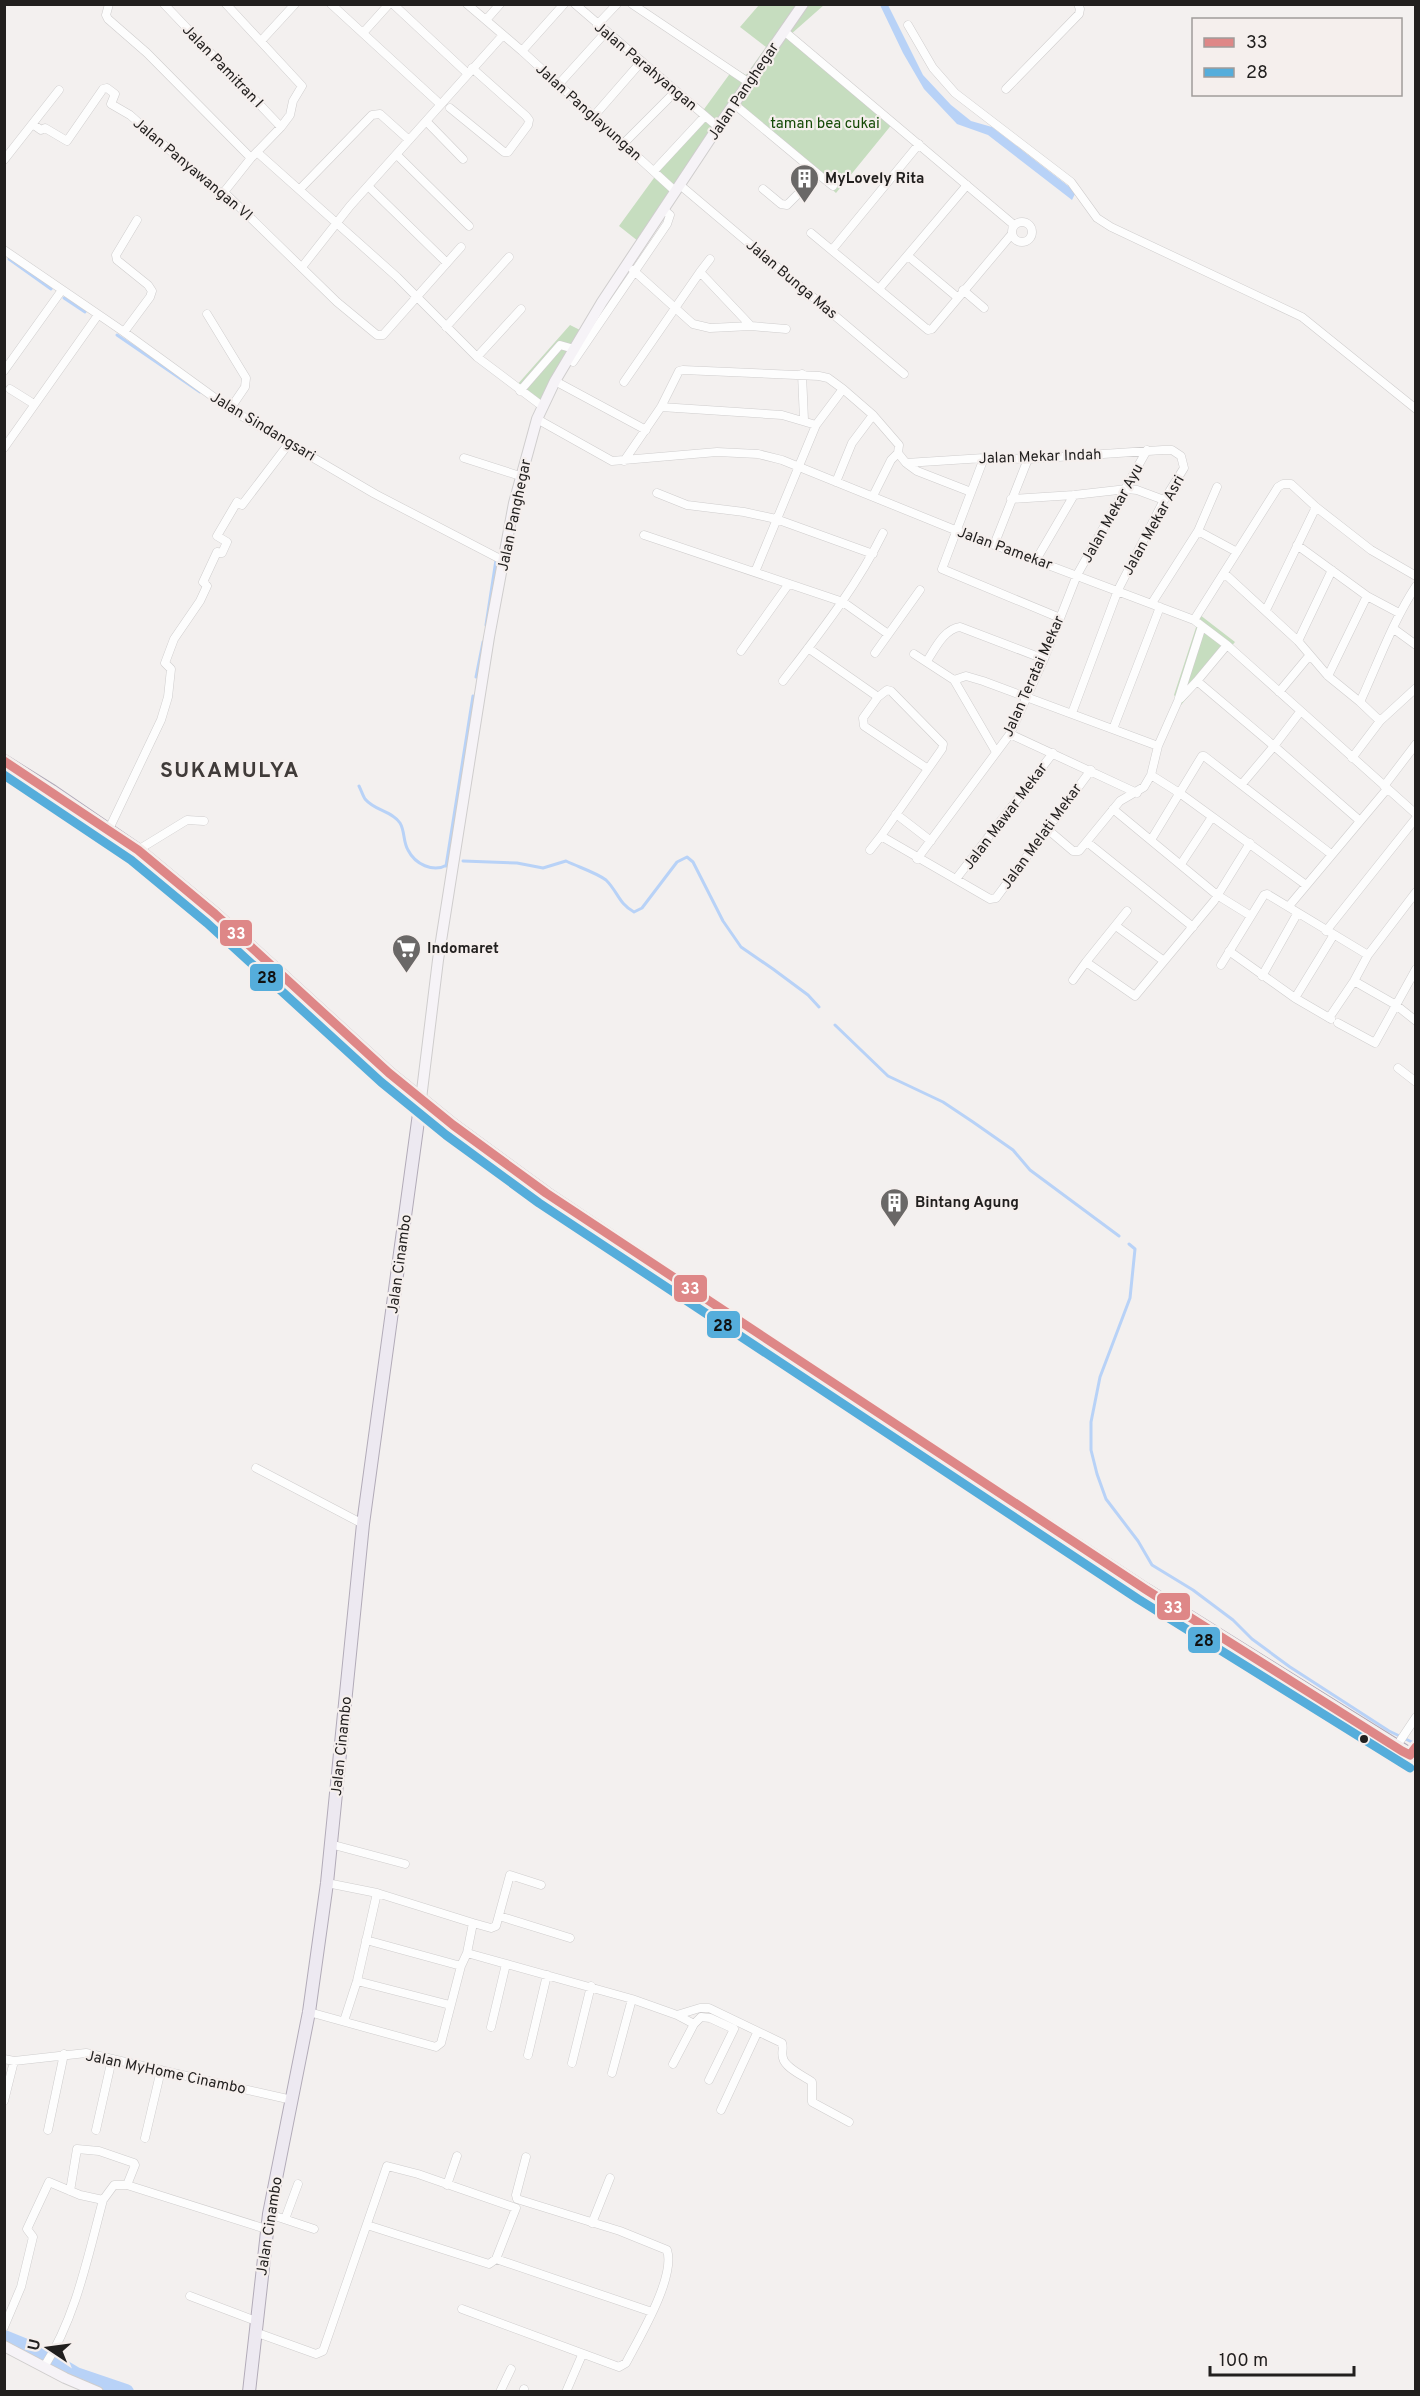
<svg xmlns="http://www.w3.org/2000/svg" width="1420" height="2396" viewBox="0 0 1420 2396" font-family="Overpass,sans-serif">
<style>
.green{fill:#c6ddbf}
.water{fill:#b8d2f7}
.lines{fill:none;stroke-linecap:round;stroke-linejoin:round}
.stream{stroke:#b8d2f7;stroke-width:3}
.river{stroke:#b8d2f7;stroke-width:16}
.street-casing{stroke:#cfcdcd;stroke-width:9}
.secondary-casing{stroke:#cfcdcd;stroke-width:12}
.primary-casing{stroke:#b2abb8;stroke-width:14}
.street{stroke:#fdfdfd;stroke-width:8}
.secondary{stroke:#f6f3f7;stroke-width:10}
.primary{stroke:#ede9f1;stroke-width:12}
.bus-1-casing{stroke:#f5efed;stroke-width:14}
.bus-2-casing{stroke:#f5efed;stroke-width:14}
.bus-1{stroke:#de8787;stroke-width:9}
.bus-2{stroke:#55addb;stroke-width:9}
.bus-dot{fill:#211f1e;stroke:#f5efed;stroke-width:2}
.labels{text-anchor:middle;stroke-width:4.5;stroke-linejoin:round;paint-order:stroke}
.street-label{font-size:15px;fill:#211f1e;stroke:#f5efed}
.park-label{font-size:15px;fill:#154a06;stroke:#f5efed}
.poi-label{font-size:15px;font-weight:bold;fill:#211f1e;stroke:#f5efed;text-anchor:start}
.district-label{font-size:21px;font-weight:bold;letter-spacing:1.5px;fill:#403b39;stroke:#f5efed}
.line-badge{stroke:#f5efed;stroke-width:2}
.badge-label{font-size:16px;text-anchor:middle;font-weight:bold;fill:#fff}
.pale-badge-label{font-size:16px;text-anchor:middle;font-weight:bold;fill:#111}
</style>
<rect width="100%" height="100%" fill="#f3f0ef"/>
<path class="green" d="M759 5H824L790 35 893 123 836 193 736 102 643 245 619 226 734 68 746 75 766 47 740 27Z
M570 325 584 332 544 404 517 385Z
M1200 615 1235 642 1181 705 1174 695Z"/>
<path class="water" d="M880 5H888L923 75 951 105 971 121 992 127 1076 192 1072 200 988 135 957 124 924 89 903 53Z"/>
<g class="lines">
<path class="stream" d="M9 259 51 289
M64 298 85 312
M117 335 200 392
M486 625 496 560
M476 677 483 642
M359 786C361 790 363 796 365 799 375 811 392 811 400 823 405 831 403 842 408 850 415 864 433 873 447 865
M463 861 517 863 543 868 566 861C578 867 595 872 606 880 618 892 619 904 634 912L642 908 677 862 687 857 693 862 723 921 741 947 773 969 808 995 819 1007
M446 866 473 696
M835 1025 888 1076 943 1102 973 1122 1013 1150 1030 1170 1119 1236
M1129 1244 1135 1249 1130 1298 1100 1377 1091 1422V1450L1097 1474 1106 1499 1138 1541 1152 1565 1193 1590 1233 1620 1252 1639 1290 1667 1389 1731 1416 1744"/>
<path class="river" d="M4 2338 36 2351 76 2375 126 2392"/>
<defs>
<path id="street" d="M109 4 106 15 108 19 147 53 251 158
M164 4 281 127
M331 4 440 104
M393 4 467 73
M467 4 522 51 675 191
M575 4 718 127
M632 4 748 82
M486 20 500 4
M597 25 617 4
M908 25 933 68 955 93 1071 182 1097 218 1111 227 1302 317 1416 409
M784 31 1014 225
M363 33 389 4
M261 41 295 4
M522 51 564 4
M559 84 606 32
M1006 89 1079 14 1080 9 1078 4
M734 104 818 174 787 205 781 204 763 189
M450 108 504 152H508L528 125 529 120 526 116 472 68
M594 116 641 62
M426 121 463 159
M34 125 41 130 45 128 67 141 103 89 107 88 115 94 111 104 130 115 217 192H224L337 302 377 335H383L461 247
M624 143 676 91
M258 153 397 277 477 357 542 406
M397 155 469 226
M4 160 59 90
M654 171 705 116
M818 174 833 186
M680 185 904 374
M368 186 447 263
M300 189 372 115 380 114 409 140
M224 192 251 158 281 127 290 115 293 101 302 86 226 4
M1012 232a10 10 0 1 1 20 0a10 10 0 1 1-20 0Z
M811 233 928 330 932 329 1011 235
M4 250 124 332 230 409 375 494 504 561
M832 250 919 144
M908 256 957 297
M302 267 350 206 503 35
M633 270 693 324 710 328 751 326 786 329
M700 272 710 259
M879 289 967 185
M963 290 984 308
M207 314 246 378 245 387 230 409
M446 327 509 257
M124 332 150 297 152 291 148 285 117 260 116 255 137 220
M477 357 521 309
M573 362 667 224 670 215 663 209
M4 371 62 290
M802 374 804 420
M555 381 646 430
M624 382 700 272 751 326
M10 389 34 404
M843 389 873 415 899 445 898 453 891 460 873 496
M520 391 560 345 574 349
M661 407 782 415 816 425
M537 419 612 461 717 452 758 454 782 460 955 530 1194 620 1227 645 1416 814
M4 448 98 315
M898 453 906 463 984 458 1028 459 1163 450H1172L1181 456 1184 468 1164 500 1118 590 1072 713
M464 458 520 476
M984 458 942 569 1060 618
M624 461 661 407 679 371 683 370 819 376 828 378 843 389 816 425 755 572
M906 463 917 471 971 492
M836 482 852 443 873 415
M657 493 687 505 744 512 776 519 873 554
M1011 499 1074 495 1127 489 1137 490 1164 500
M1198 531 1217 487
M644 535 843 602 888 634
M994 545 1028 459
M1297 545 1367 596 1399 613
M1036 560 1074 495
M1224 573 1298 641 1328 676 1360 702 1380 721
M1152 603 1198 531 1237 552
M1266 610 1316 507
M1194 620 1278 487 1283 484H1291L1316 507 1371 550 1416 576
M1202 626 1178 701 1158 746 1151 775 1181 794 1306 885
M1394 629 1416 645
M1298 641 1332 570
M808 648 878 697
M741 651 788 585
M875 653 920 590
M914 654 954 680 996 752
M927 661C935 649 944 629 960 627L1044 659
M1328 676 1367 596
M954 680 966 676 983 681 1158 746
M783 681C819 634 857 586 883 533
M1197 681 1227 645
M1279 692 1309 656
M1181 698 1197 681 1274 746 1300 712
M1360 702C1378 663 1393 621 1416 586
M1113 729 1160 607
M1010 734 1137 793
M1352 758 1380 721 1416 688
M928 769 942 749 943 744 891 691 887 690 878 697 863 718 864 726 928 769 881 836 990 899 996 898 1091 770
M1242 784 1274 746 1359 820
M1384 786 1416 744
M1113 809 1217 895 1251 916
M896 814 931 841
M1046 828 1073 851H1079L1120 801 1144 787 1151 775
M109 829 161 720 168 697 171 669 165 663 174 639 200 601 207 586 203 582 217 552 222 553 227 542 217 536 237 502 242 505 290 442
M1151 840 1202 756H1204L1331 854
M1087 842 1193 927
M138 850 187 820 204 821
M870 850 881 836
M917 859 1010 734 1044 659 1077 575 1147 450
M1181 864 1212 817
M956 879 1053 753
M1289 906 1387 789
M1127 911 1086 962 1135 996 1214 901 1250 843
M1116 926 1164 961
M1326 931 1416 818
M1229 951 1295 998 1331 1019
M1221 965 1264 895 1267 894 1368 955
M1262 976 1297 914
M1073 980 1086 962
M1354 981 1396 1005 1416 1021
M1295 998 1333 936
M1329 1018 1354 981 1368 955 1416 892
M1338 1023 1375 1043 1416 969
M1398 1068 1416 1082
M256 1468 363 1524
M1396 1747 1416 1717
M330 1844 405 1864
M499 1916 570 1938
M473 1923 491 1928 496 1926 510 1875 541 1885
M366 1940 461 1966
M467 1953 632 1999 677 2015 700 2008H709L782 2043C784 2049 781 2052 783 2058 785 2068 804 2076 812 2082V2102L849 2122
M357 1981 450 2005
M309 2012 436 2047 441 2043 461 1966 467 1953 473 1923 377 1893 327 1883
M344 2021 357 1981 377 1893
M694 2024 701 2017 710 2018 734 2029 709 2080
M491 2027 506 1964
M528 2055 547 1975
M4 2059 14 2061 86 2053 292 2100
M572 2063 591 1986
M673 2064 694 2024 677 2015
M612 2073 632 1999
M4 2101 14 2061
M721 2110 757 2033
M48 2130 64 2054
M96 2130 112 2059
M145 2138 161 2070
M447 2185 457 2156
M70 2191 77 2149 99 2151 134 2163 135 2165 127 2185
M269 2214 314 2229
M285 2219 298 2184
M592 2223 610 2178
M367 2225 489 2264 496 2259 652 2312
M190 2296 256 2321
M462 2309 619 2367 626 2363C639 2338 676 2277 667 2250L620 2231 517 2199 516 2195 526 2157
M4 2327 21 2287 33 2237 27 2229 49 2182 80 2195 103 2200
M255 2332 316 2354 323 2351 387 2166 418 2174 516 2208 496 2259
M44 2367C76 2317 88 2256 103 2200L114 2185H127L266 2229
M500 2392 511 2369
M523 2392 524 2389
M566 2392 582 2355"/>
<path id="secondary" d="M421 1099 438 960 489 637 514 503 537 419 555 381 602 302 718 127 803 4
M4 2346 65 2378 98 2392"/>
<path id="primary" d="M4 761 52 791 138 850 215 914 389 1073 453 1125 546 1193 835 1386 1145 1589 1416 1758
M249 2392 269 2214 309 2012 327 1883 363 1524 421 1099"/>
</defs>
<use href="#street" class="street-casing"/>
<use href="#secondary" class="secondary-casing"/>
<use href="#primary" class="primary-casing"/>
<use href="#street" class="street"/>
<use href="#secondary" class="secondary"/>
<use href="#primary" class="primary"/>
<defs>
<path id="bus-1" d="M4 761 138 850 215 914 389 1073 453 1125 546 1193 1145 1589 1402 1751 1410 1755 1416 1747"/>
<path id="bus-2" d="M4 775 131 860 207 923 381 1082 446 1135 539 1203 1138 1599 1410 1768"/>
</defs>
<use href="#bus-1" class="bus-1-casing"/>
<use href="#bus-2" class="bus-2-casing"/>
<use href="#bus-1" class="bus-1"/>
<use href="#bus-2" class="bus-2"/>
</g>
<defs>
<symbol id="building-pin" viewBox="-11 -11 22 30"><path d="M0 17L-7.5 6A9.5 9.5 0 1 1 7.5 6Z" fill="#6a6867" stroke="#f5efed"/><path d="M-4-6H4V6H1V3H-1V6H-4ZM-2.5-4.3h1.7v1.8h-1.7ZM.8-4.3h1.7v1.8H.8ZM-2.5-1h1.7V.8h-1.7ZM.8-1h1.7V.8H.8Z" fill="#fff"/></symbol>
<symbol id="supermarket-pin" viewBox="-11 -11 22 30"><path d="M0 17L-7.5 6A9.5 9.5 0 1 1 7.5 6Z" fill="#6a6867" stroke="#f5efed"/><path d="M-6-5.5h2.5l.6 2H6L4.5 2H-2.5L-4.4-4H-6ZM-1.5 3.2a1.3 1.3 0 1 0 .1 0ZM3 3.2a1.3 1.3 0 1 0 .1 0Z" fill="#fff"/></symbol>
</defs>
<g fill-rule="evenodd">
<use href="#building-pin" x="788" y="162" width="33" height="45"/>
<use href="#supermarket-pin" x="390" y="932" width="33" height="45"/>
<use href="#building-pin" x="878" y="1186" width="33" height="45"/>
</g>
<circle class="bus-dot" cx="1364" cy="1739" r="5"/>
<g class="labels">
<g class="street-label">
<text transform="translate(223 66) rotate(46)" y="5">Jalan Pamitran I</text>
<text transform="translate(646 66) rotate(40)" y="5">Jalan Parahyangan</text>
<text transform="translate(743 91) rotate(-56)" y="5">Jalan Panghegar</text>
<text transform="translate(589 112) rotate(42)" y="5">Jalan Panglayungan</text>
<text transform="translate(193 169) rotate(40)" y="5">Jalan Panyawangan VI</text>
<text transform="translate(792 279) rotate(40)" y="5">Jalan Bunga Mas</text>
<text transform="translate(263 426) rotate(31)" y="5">Jalan Sindangsari</text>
<text transform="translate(1040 456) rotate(-2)" y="5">Jalan Mekar Indah</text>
<text transform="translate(1112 513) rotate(-61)" y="5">Jalan Mekar Ayu</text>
<text transform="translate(514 515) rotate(-78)" y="5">Jalan Panghegar</text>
<text transform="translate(1153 525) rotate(-61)" y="5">Jalan Mekar Asri</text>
<text transform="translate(1005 548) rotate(20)" y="5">Jalan Pamekar</text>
<text transform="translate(1033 676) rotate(-66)" y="5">Jalan Teratai Mekar</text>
<text transform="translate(1005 816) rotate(-53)" y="5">Jalan Mawar Mekar</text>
<text transform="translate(1041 836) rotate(-54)" y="5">Jalan Melati Mekar</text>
<text transform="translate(399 1264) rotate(-82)" y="5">Jalan Cinambo</text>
<text transform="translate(341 1746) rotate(-84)" y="5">Jalan Cinambo</text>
<text transform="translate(166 2072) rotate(12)" y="5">Jalan MyHome Cinambo</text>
<text transform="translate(269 2226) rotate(-81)" y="5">Jalan Cinambo</text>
</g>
<g class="park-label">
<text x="825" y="128">taman bea cukai</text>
</g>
<g class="poi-label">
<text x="825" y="183">MyLovely Rita</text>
<text x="427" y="953">Indomaret</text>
<text x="915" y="1207">Bintang Agung</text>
</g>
<g class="district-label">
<text x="230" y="777">SUKAMULYA</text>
</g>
</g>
<g class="line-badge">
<rect x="219" y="919" width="34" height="28" rx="6" fill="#de8787"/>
<rect x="249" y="963" width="35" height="29" rx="6" fill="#55addb"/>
<rect x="673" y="1274" width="35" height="29" rx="6" fill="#de8787"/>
<rect x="706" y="1310" width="35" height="29" rx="6" fill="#55addb"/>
<rect x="1156" y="1592" width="35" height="29" rx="6" fill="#de8787"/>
<rect x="1187" y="1626" width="34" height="28" rx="6" fill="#55addb"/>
</g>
<g class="badge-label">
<text x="236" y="939">33</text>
<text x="690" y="1294">33</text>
<text x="1173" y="1613">33</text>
</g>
<g class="pale-badge-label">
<text x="267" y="983">28</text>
<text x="723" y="1331">28</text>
<text x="1204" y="1646">28</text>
</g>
<rect width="1420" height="2396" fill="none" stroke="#211f1e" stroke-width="12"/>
<rect x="1192" y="18" width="210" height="78" fill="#f5efed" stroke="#a09c9a" stroke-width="1.5"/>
<rect x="1204" y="38" width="30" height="9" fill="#de8787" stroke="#a09c9a" stroke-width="1.5"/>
<text x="1246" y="48" font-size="18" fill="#211f1e">33</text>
<rect x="1204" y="68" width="30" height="9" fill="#55addb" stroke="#a09c9a" stroke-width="1.5"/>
<text x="1246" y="78" font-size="18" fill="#211f1e">28</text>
<g transform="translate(48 2348) rotate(283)" stroke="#f5efed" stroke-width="4.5" paint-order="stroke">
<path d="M0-4.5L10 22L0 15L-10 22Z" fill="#211f1e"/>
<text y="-9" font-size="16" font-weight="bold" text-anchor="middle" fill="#211f1e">U</text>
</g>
<path d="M1210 2366v9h144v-9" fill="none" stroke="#211f1e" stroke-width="3"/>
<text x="1219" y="2366" font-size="18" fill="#211f1e" stroke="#f5efed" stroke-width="4.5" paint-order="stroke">100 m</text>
</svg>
